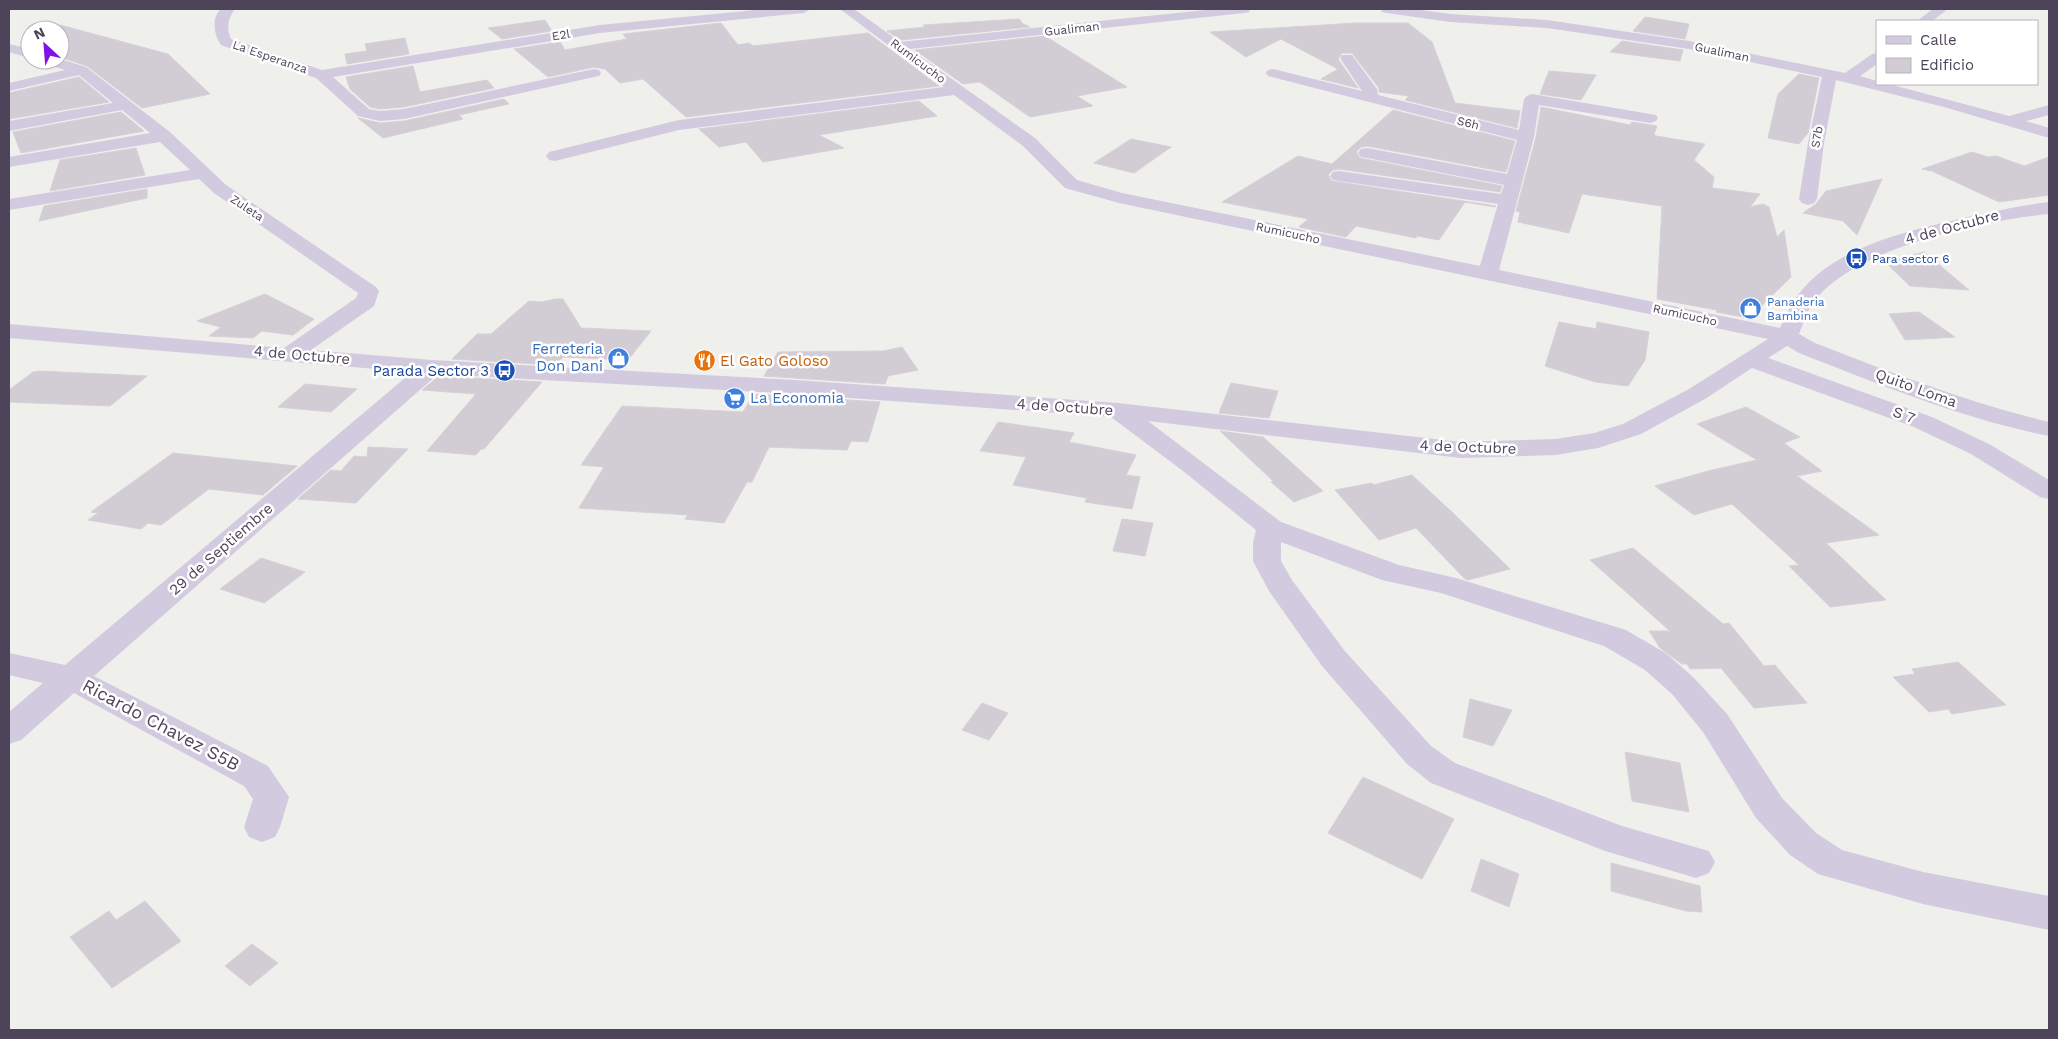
<svg xmlns="http://www.w3.org/2000/svg" width="2058" height="1039" viewBox="0 0 2058 1039" font-family="'Work Sans',sans-serif">
<style>
.building{fill:#d2ccd4;stroke:#d6d0d9}
.lines{fill:none;stroke-linecap:round;stroke-linejoin:round}
.minor{fill:#d2cade;fill-rule:evenodd}
.labels{text-anchor:middle;stroke-width:5;stroke-linejoin:round;paint-order:stroke}
.far-street-label{font-size:12px;fill:#4e445a;stroke:#fff}
.far-transit-label{font-size:12px;fill:#164399;stroke:#fff;text-anchor:start}
.far-shop-label{font-size:12px;fill:#366cbe;stroke:#fff;text-anchor:start}
.street-label{font-size:15px;fill:#4e445a;stroke:#fff}
.shop-label{font-size:15px;fill:#366cbe;stroke:#fff;text-anchor:end}
.food-label{font-size:15px;fill:#c56008;stroke:#fff;text-anchor:start}
.transit-label{font-size:15px;fill:#164399;stroke:#fff;text-anchor:end}
.near-street-label{font-size:18px;fill:#4e445a;stroke:#fff}
</style>
<rect width="100%" height="100%" fill="#efefec"/>
<path class="building" d="M1645 17 1689 24 1685 39 1633 31Z
M1019 19 1023 24 1030 27 901 40 887 31 925 27 923 25Z
M545 20 552 31 502 39 488 28Z
M721 23 738 45 749 43 753 46 868 33 939 86 686 117 643 79 620 83 605 69 594 67 548 77 514 49 560 42 565 50 627 39 623 34Z
M1356 23H1408L1432 42 1455 103 1520 111 1517 128 1405 100 1409 96 1379 92V88L1352 53H1342L1338 59 1358 88 1321 79 1338 69 1281 39 1246 57 1210 32Z
M60 25 168 54 210 94 142 108 87 66 60 57Z
M1045 36 1127 87 1077 96 1093 106 1030 117 980 82 963 84 915 50Z
M405 38 409 54 347 64 345 54 367 51 365 44Z
M1622 41 1683 50 1680 61 1610 52Z
M413 66 420 92 487 80 494 88 404 107 380 109 370 107 350 89 346 77Z
M1549 71 1596 75 1581 100 1540 94Z
M1799 74 1819 78 1808 133 1799 144 1768 138 1778 94Z
M79 77 109 102 9 119V93Z
M504 99 509 104 459 115 463 119 383 138 358 118 380 123 404 121Z
M919 101 937 116 819 135 844 148 763 162 746 142 719 147 699 129Z
M1541 107 1630 125 1632 122 1657 126 1654 134 1656 136 1705 144 1694 160 1714 177 1712 188 1760 194 1750 207 1763 204 1769 207 1777 237 1784 230 1791 277 1749 318 1716 312 1717 310 1657 299 1662 206 1582 194 1569 233 1518 222 1520 212 1516 211 1536 137Z
M1393 110 1515 141 1506 172 1367 146 1361 147 1356 152 1360 158 1502 186 1500 192 1339 169 1333 170 1328 175 1332 181 1496 206 1495 207 1465 202 1439 240 1417 236 1416 238 1356 226 1346 237 1299 227 1308 219 1222 202 1298 156 1332 164Z
M121 112 144 131 21 153 13 132Z
M1131 139 1171 147 1134 173 1094 163Z
M136 148 145 175 50 191 60 160Z
M1972 152 1988 157 1996 156 2024 166 2049 157V195L1999 202 1932 171 1922 169Z
M1882 179 1857 235 1843 221 1803 213 1816 204 1826 191Z
M147 189V198L39 221 44 206Z
M1924 252 1969 290 1910 286 1885 262Z
M265 294 314 319 293 335 262 331 253 338 209 336 221 327 197 321Z
M555 299H563L581 328 651 331 628 360 563 357 556 365 452 359 477 334H491L529 301 542 302Z
M1919 312 1955 337 1905 340 1889 314Z
M1559 322 1596 329 1597 322 1649 332 1645 360 1628 386 1595 382 1545 366Z
M902 347 918 370 888 376 885 384 764 376 778 352 883 351Z
M40 371 147 376 110 406 9 402V390L33 372Z
M439 376 542 382 484 449H481L476 455 427 451 476 394 422 390Z
M1231 383 1278 391 1269 418 1219 413Z
M305 384 357 389 331 412 278 407Z
M754 394 880 402 868 442 851 441 847 450 769 447 752 482H747L724 523 685 519 688 515 579 508 604 467 581 465 622 406 743 412Z
M1746 407 1800 437 1784 443 1822 471 1797 476 1879 535 1826 543 1886 600 1830 607 1789 566 1799 565 1732 504 1694 515 1655 486 1712 470 1757 460 1697 424Z
M998 422 1074 433 1069 442 1136 455 1126 475 1140 477 1132 509 1085 502 1087 498 1013 485 1026 457 980 451Z
M1220 431 1263 437 1323 491 1294 502 1271 482 1273 481Z
M368 447 408 449 356 503 298 499 331 470 341 471 354 456 367 457Z
M173 453 297 466 263 495 209 489 161 525 148 523 141 529 88 520 98 513 91 512Z
M1412 475 1453 513 1510 569 1468 580 1464 578 1416 528 1379 540 1335 490 1372 483 1373 485Z
M1122 519 1153 523 1145 556 1113 551Z
M1633 548 1723 624 1729 623 1764 666 1775 665 1807 703 1754 708 1721 668 1690 669 1687 664H1682L1660 648 1649 631H1670L1590 560Z
M261 558 305 572 264 603 220 589Z
M1958 662 2006 705 1952 714 1948 709 1929 712 1893 677 1915 674 1912 669Z
M1470 699 1512 710 1493 746 1463 737Z
M982 703 1008 713 989 740 962 730Z
M1625 752 1680 763 1689 812 1632 801Z
M1363 777 1454 819 1422 879 1328 833Z
M1481 859 1519 874 1509 907 1471 891Z
M1611 863 1700 886 1702 912 1686 911 1611 891Z
M145 901 181 941 112 988 70 937 109 911 116 920Z
M252 944 278 963 250 986 225 966Z"/>
<g class="lines">
<path class="minor" d="M221 9H235C228 18 226 27 231 39L322 70 600 25 767 9H810L804 13 600 33 333 77 369 109 380 111 404 109 594 69 599 70 601 73 599 76 594 77 404 119 380 121 358 116 316 78 221 45C214 35 211 18 221 9Z
M840 9H854L900 42 1215 9H1250L1249 12 1244 13 910 49 1035 138 1077 180 1122 193 1480 266 1498 204 1339 181 1333 180 1330 176 1333 172 1339 171 1501 194 1504 185 1367 158 1361 157 1358 153 1361 149 1367 148 1507 174 1517 140 1268 76 1266 73 1268 70 1273 69 1362 91 1340 58 1342 55H1352L1377 89 1378 95 1519 130 1524 99 1527 96 1532 94 1656 115 1658 118 1656 121 1650 123 1539 105 1534 137 1499 270 1780 328C1789 307 1799 290 1817 275 1856 242 1914 230 1963 218 1992 212 2020 205 2049 202V214C1985 220 1848 248 1811 306 1806 314 1803 325 1799 334L1815 343C1892 373 1969 403 2049 422V436C1963 419 1881 385 1799 353L1787 346 1768 358 1932 417 1989 444 2049 480V499L2040 497 1971 454 1914 427 1752 368 1705 399 1641 434 1598 448 1556 455 1461 458 1148 421 1281 522 1399 565 1456 578 1626 630 1667 654 1694 678 1727 714 1782 798 1816 833 1842 850 1923 872 2049 896V930L1923 904 1818 874 1790 855 1756 818 1703 732 1672 694 1645 670 1604 646 1441 593 1382 580 1281 542V561L1292 580 1344 650 1431 746 1455 763 1622 826 1709 851 1715 862 1709 873 1696 878 1605 851 1431 783 1407 764 1322 666 1269 591 1253 561V543L1256 530 1183 471 1111 417 796 394 438 374 94 676 268 766 289 797 280 827 275 837 262 842 249 837 244 827 253 799 244 786 74 693 21 740 9 744V712L43 683 9 675V653L65 665 412 372 9 338V324L284 348 356 298 358 293 214 193 199 179 9 210V199L190 170 160 142 9 167V157L150 133 122 110 9 131V121L113 103 79 75 9 91V83L65 70 43 63 41 60 60 59 86 67 170 132 226 185 376 287 379 291 374 306 311 350 432 360 796 380 1118 403 1461 442 1556 439 1594 433 1623 424 1689 389 1768 339 1119 203 1065 188 1023 146 954 95 679 130 555 161 549 160 546 156 549 152 679 120 944 87Z
M1381 9H1413L1450 14 1547 20 1689 41 1845 73 1872 54 1877 53V64L1860 76 1877 81V84H1889L2009 116 2049 105V115L2026 121 2049 128V138L1944 107 1836 80 1824 143 1817 199 1814 203 1808 205 1802 203 1799 199 1808 143 1822 77 1689 49 1547 28 1450 22 1387 13 1382 12Z
M1933 9H1948L1932 21H1917Z
M9 44 30 49V58L9 52Z"/>
</g>
<defs>
<symbol id="bus-disc" viewBox="-11 -11 22 22"><circle r="9.5" fill="#1a4fb4" stroke="#fff"/><path d="M-5-6H5V4H4V6H2V4H-2V6H-4V4H-5ZM-3.5-4V0h7V-4ZM-3.5 1.2v1.5H-2V1.2ZM2 1.2v1.5H3.5V1.2Z" fill="#fff"/></symbol>
<symbol id="shop-disc" viewBox="-11 -11 22 22"><circle r="9.5" fill="#3f7fe0" stroke="#fff"/><path d="M-5-2.5h2.3a2.7 3.5 0 0 1 5.4 0H5L5.5 6h-11ZM-1.5-2.5h3a1.5 2.3 0 0 0-3 0Z" fill="#fff"/></symbol>
<symbol id="restaurant-disc" viewBox="-11 -11 22 22"><circle r="9.5" fill="#e8710a" stroke="#fff"/><path d="M-5-6h1v4h1v-4h1v4h1v-4h1v5L-1.5 .5V6h-2V.5L-5-1ZM5-6V6H3V1.5H1.5Q1.5-4 5-6Z" fill="#fff"/></symbol>
<symbol id="supermarket-disc" viewBox="-11 -11 22 22"><circle r="9.5" fill="#3f7fe0" stroke="#fff"/><path d="M-6-5.5h2.5l.6 2H6L4.5 2H-2.5L-4.4-4H-6ZM-1.5 3.2a1.3 1.3 0 1 0 .1 0ZM3 3.2a1.3 1.3 0 1 0 .1 0Z" fill="#fff"/></symbol>
</defs>
<g fill-rule="evenodd">
<use href="#bus-disc" x="1844" y="246" width="25" height="25"/>
<use href="#shop-disc" x="1738" y="296" width="25" height="25"/>
<use href="#shop-disc" x="606" y="346" width="25" height="25"/>
<use href="#restaurant-disc" x="692" y="348" width="25" height="25"/>
<use href="#bus-disc" x="492" y="358" width="25" height="25"/>
<use href="#supermarket-disc" x="722" y="386" width="25" height="25"/>
</g>
<g class="labels">
<g class="far-street-label">
<text transform="translate(1072 29) rotate(-6)" y="4">Gualiman</text>
<text transform="translate(561 35) rotate(-9)" y="4">E2l</text>
<text transform="translate(1722 52) rotate(12)" y="4">Gualiman</text>
<text transform="translate(270 57) rotate(19)" y="4">La Esperanza</text>
<text transform="translate(918 61) rotate(37)" y="4">Rumicucho</text>
<text transform="translate(1468 123) rotate(14)" y="4">S6h</text>
<text transform="translate(1817 137) rotate(-80)" y="4">S7b</text>
<text transform="translate(247 208) rotate(34)" y="4">Zuleta</text>
<text transform="translate(1288 233) rotate(12)" y="4">Rumicucho</text>
<text transform="translate(1685 315) rotate(12)" y="4">Rumicucho</text>
</g>
<g class="far-transit-label">
<text x="1872" y="263">Para sector 6</text>
</g>
<g class="far-shop-label">
<text x="1767" y="306">Panaderia<tspan x="1767" dy="14">Bambina</tspan></text>
</g>
<g class="street-label">
<text transform="translate(1952 227) rotate(-15)" y="5">4 de Octubre</text>
<text transform="translate(302 355) rotate(5)" y="5">4 de Octubre</text>
<text transform="translate(1916 388) rotate(20)" y="5">Quito Loma</text>
<text transform="translate(1065 407) rotate(4)" y="5">4 de Octubre</text>
<text transform="translate(1904 415) rotate(20)" y="5">S 7</text>
<text transform="translate(1468 447) rotate(2)" y="5">4 de Octubre</text>
<text transform="translate(221 549) rotate(-41)" y="5">29 de Septiembre</text>
</g>
<g class="shop-label">
<text x="603" y="354">Ferreteria<tspan x="603" dy="17">Don Dani</tspan></text>
<text x="750" y="403" text-anchor="start">La Economia</text>
</g>
<g class="food-label">
<text x="720" y="366">El Gato Goloso</text>
</g>
<g class="transit-label">
<text x="489" y="376">Parada Sector 3</text>
</g>
<g class="near-street-label">
<text transform="translate(161 725) rotate(28)" y="6">Ricardo Chavez S5B</text>
</g>
</g>
<rect width="2058" height="1039" fill="none" stroke="#4e445a" stroke-width="20"/>
<rect x="1876" y="20" width="162" height="65" fill="#ffffff" stroke="#b8b4bd"/>
<rect x="1886" y="36" width="25" height="8" fill="#d2cade" stroke="#b8b4bd"/>
<text x="1920" y="45" font-size="15" fill="#4e445a">Calle</text>
<rect x="1886" y="58" width="25" height="15" fill="#d2ccd4" stroke="#b8b4bd"/>
<text x="1920" y="70" font-size="15" fill="#4e445a">Edificio</text>
<g transform="translate(45 45) rotate(334)"><circle r="24" fill="#ffffff" stroke="#b8b4bd"/>
<path d="M0-4L9 19L0 12L-9 19Z" fill="#8013e3"/>
<text y="-8" font-size="14" font-weight="bold" text-anchor="middle" fill="#4e445a">N</text>
</g>
</svg>
